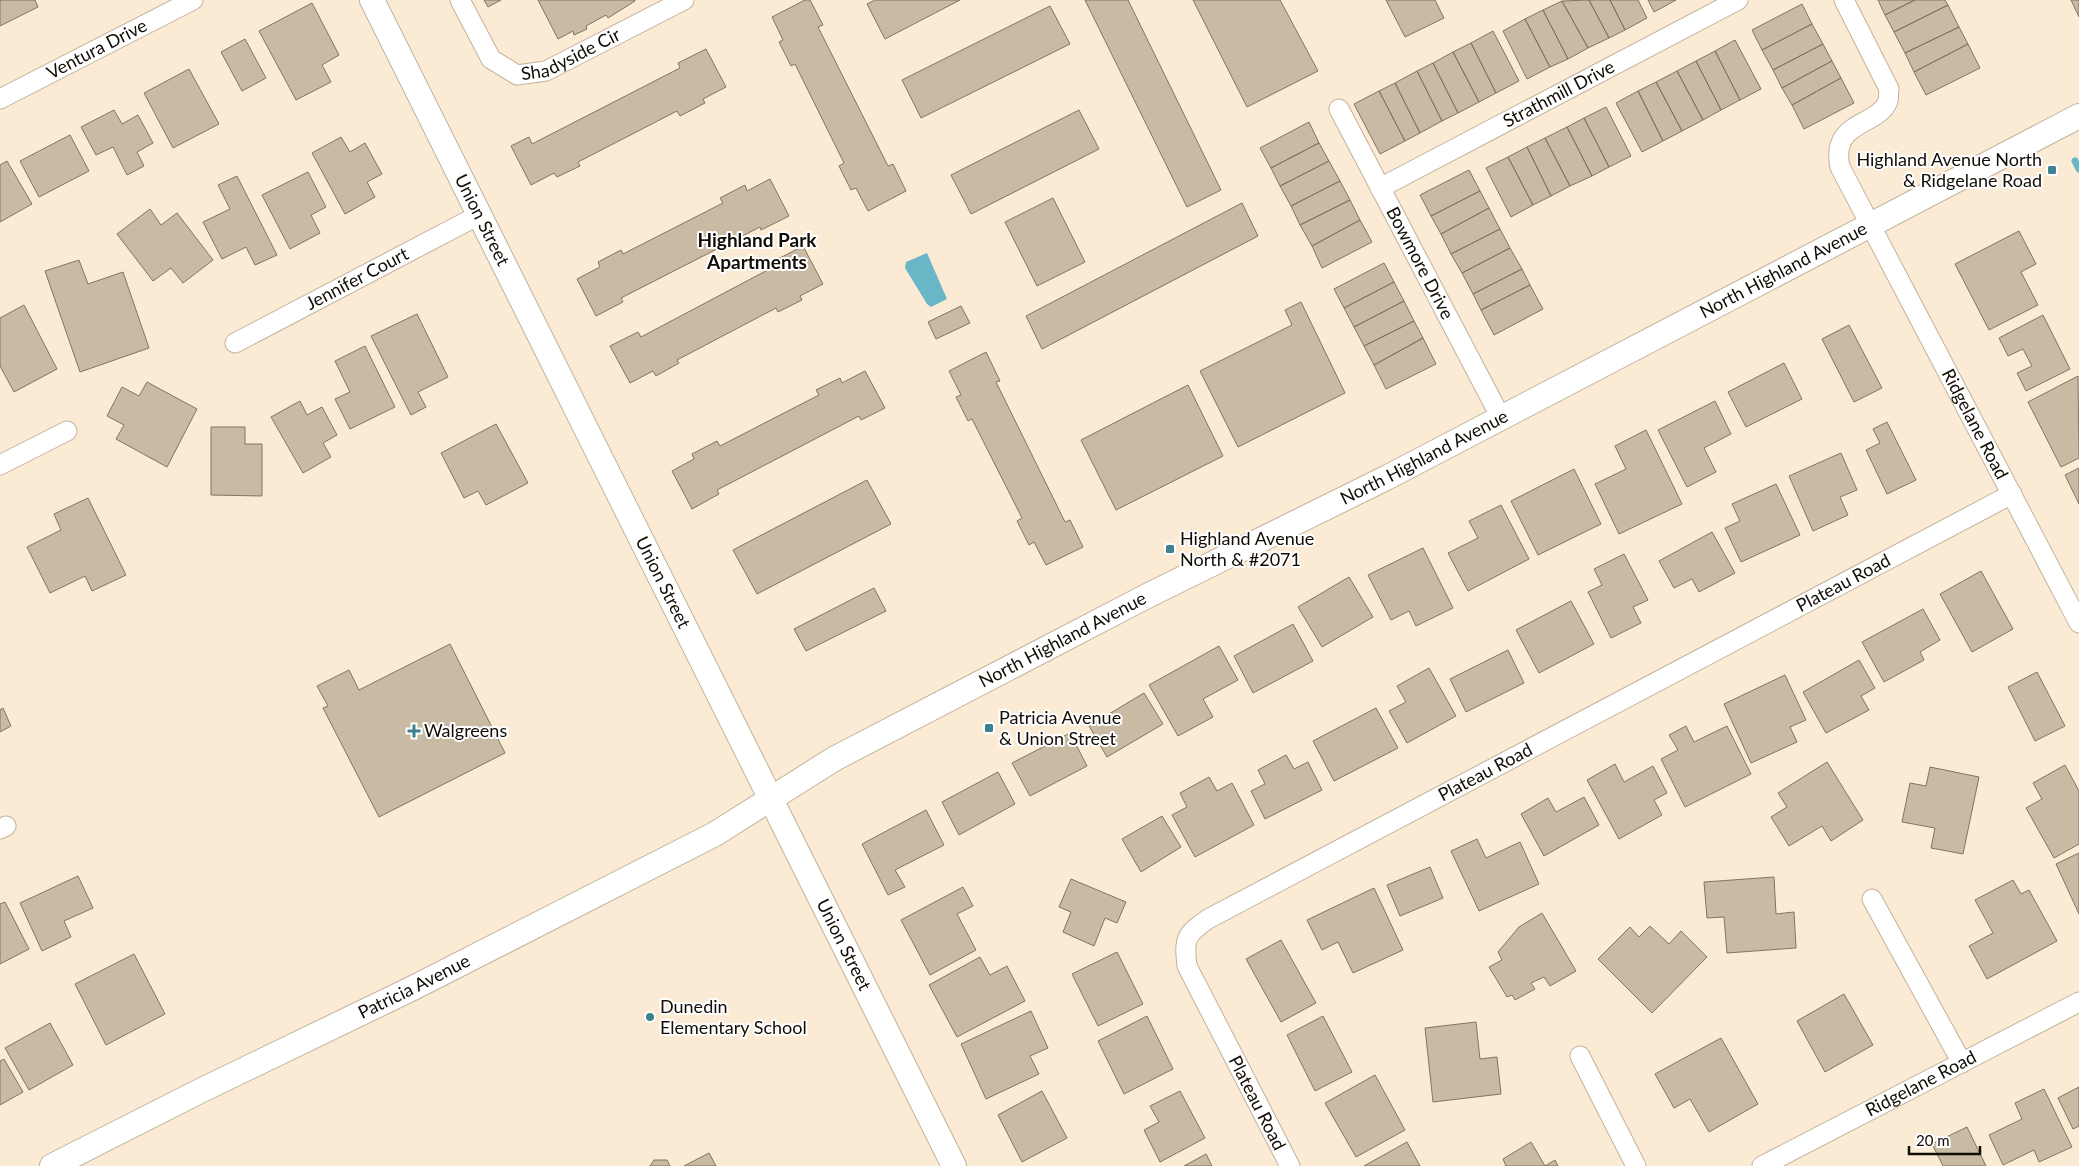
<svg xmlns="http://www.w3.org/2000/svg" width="2079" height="1166" viewBox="0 0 2079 1166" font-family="Lato,sans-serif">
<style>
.water{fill:#69b6c7}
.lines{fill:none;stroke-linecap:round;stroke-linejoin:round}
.stream{stroke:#69b6c7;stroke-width:7}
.building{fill:#c9baa3;stroke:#82745f}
.minor-casing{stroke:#c2b29c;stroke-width:21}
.tertiary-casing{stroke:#c2b29c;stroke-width:26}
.minor{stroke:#fff;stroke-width:19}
.tertiary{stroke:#fff;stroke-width:24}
.poi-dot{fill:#3d8190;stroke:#fff;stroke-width:2}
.labels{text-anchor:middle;stroke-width:4;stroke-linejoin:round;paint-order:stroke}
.street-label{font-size:18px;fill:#110c05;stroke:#fff}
.poi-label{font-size:18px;fill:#110c05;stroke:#fff;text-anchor:start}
.neighbourhood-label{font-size:19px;font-weight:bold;fill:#110c05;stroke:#fff}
</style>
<rect width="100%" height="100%" fill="#fbebd4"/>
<path class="water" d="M927 253 947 299 931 307 927 304 905 268 906 262Z"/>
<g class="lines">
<path class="stream" d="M2075 161 2079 169"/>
</g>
<path class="building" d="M0 0H35L38 7 0 26Z
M484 0H501L488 7Z
M538 0H635V1L608 18 606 15 586 26 587 29 574 35 573 31 558 39Z
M805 0H810L823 25 818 27 888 166 893 164 906 191 868 211 856 188 851 190 839 166 844 163 795 64 791 66 779 42 783 40 772 17Z
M875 0H960L885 39 867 4Z
M1085 0H1128L1221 190 1187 207Z
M1193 0H1280L1318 71 1247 107Z
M1386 0H1435L1444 18 1405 37Z
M1589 0H1610L1625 30 1609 38Z
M1589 0 1609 38 1588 48 1562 1Z
M1610 0H1638L1647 18 1625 30Z
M1648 0H1676L1654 12Z
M1878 0H1915L1885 15Z
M1915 0H1945L1948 5 1894 32 1885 15Z
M2071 0H2079V17Z
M1562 1 1588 48 1568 59 1543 10Z
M312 3 339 55 322 65 331 82 296 100 259 31Z
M1802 4 1812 24 1762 50 1752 30Z
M1948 5 1959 27 1905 53 1894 32Z
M1050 6 1070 44 921 118 902 80Z
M1543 10 1568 59 1550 67 1525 19Z
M1525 19 1550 67 1527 79 1503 31Z
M1812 24 1823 44 1773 70 1762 50Z
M1959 27 1968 44 1914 72 1905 53Z
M1493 31 1519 81 1496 93 1471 43Z
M245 39 266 78 242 91 221 52Z
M1735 40 1761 89 1740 100 1715 51Z
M1471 43 1496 93 1479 102 1453 52Z
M1823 44 1832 61 1782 88 1773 70Z
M1968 44 1980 68 1926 95 1914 72Z
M706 49 726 87 703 99 705 103 680 116 677 111 578 162 580 166 557 177 554 173 531 185 511 146 529 137 532 144 680 68 678 63Z
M1715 51 1740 100 1721 110 1696 61Z
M1453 52 1479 102 1458 113 1433 63Z
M1696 61 1721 110 1703 120 1677 71Z
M1832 61 1841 78 1792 105 1782 88Z
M1433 63 1458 113 1442 121 1417 71Z
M189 69 219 124 173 148 144 93Z
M1417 71 1442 121 1420 133 1395 83Z
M1677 71 1703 120 1682 131 1656 82Z
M1841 78 1854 103 1804 129 1792 105Z
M1656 82 1682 131 1663 141 1638 91Z
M1395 83 1420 133 1405 141 1379 91Z
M1379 91 1405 141 1380 154 1354 104Z
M1638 91 1663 141 1642 152 1616 103Z
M1606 107 1631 156 1609 167 1584 118Z
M114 110 122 124 138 115 153 143 137 152 144 166 127 175 113 147 96 155 81 127Z
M1079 110 1099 149 971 214 951 175Z
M1584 118 1609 167 1592 176 1567 127Z
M1309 122 1319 143 1271 168 1260 148Z
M1567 127 1592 176 1570 186 1545 138Z
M70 135 89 171 39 197 20 161Z
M341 137 350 152 365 143 382 174 367 182 375 197 345 214 312 153Z
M1545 138 1570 186 1551 196 1527 147Z
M1319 143 1329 161 1280 186 1271 168Z
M1527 147 1551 196 1533 205 1508 157Z
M1508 157 1533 205 1511 217 1486 168Z
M7 161 32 204 0 222V165Z
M1329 161 1340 181 1291 206 1280 186Z
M1469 170 1480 191 1431 216 1420 195Z
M308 172 326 207 311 215 320 233 290 249 262 195Z
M237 176 277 255 255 265 246 247 222 259 203 222 230 209 218 185Z
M770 179 789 216 761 230 760 227 621 298 623 302 596 316 577 279 600 267 598 262 621 250 623 254 723 203 720 198 745 185 747 191Z
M1340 181 1350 200 1300 225 1291 206Z
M1480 191 1489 208 1441 234 1431 216Z
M1053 198 1085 262 1037 286 1005 222Z
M1350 200 1360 220 1312 246 1300 225Z
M1242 203 1258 236 1042 349 1026 316Z
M1489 208 1500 229 1451 254 1441 234Z
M150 209 161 225 177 213 213 260 183 283 171 268 153 281 117 234Z
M1360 220 1372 242 1322 268 1312 246Z
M1500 229 1510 248 1462 273 1451 254Z
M2019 231 2036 264 2021 272 2038 305 1989 330 1955 264Z
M803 246 823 284 800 296 802 300 778 312 776 308 677 360 679 363 656 376 653 371 630 383 610 346 638 332 641 337 779 264 776 260Z
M1510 248 1522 269 1473 294 1462 273Z
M79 260 88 284 123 272 149 348 80 372 45 271Z
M1384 263 1394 282 1344 308 1334 289Z
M1522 269 1530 285 1481 310 1473 294Z
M1394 282 1404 301 1354 327 1344 308Z
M1530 285 1543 309 1494 335 1481 310Z
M1404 301 1414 321 1364 346 1354 327Z
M1301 302 1345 393 1238 447 1200 371 1292 325 1285 310Z
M24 305 57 369 14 392 0 366V318Z
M961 306 970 323 936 339 928 322Z
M417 314 448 377 418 392 426 407 411 415 371 336Z
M2043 315 2070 369 2026 391 2017 373 2032 366 2023 349 2008 356 1999 338Z
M1414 321 1423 338 1374 365 1364 346Z
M1849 325 1882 388 1854 402 1822 339Z
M1423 338 1436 364 1386 389 1374 365Z
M365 346 395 407 350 429 335 399 350 392 335 361Z
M986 352 1000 381 996 382 1065 522 1070 520 1083 547 1046 565 1034 542 1029 545 1017 521 1022 518 972 419 968 421 956 397 961 395 949 371Z
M1784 363 1802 399 1746 427 1728 392Z
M865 371 885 408 861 420 859 416 717 490 719 494 692 509 672 471 694 459 692 454 717 441 720 446 819 395 816 390 840 378 842 383Z
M2078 376 2079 458 2061 467 2028 402Z
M147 382 197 409 167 467 116 439 124 425 107 416 122 387 139 396Z
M1188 385 1223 456 1116 510 1081 440Z
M300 401 307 415 322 407 337 435 323 443 331 457 303 473 271 417Z
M1715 401 1731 434 1704 448 1716 472 1687 487 1658 430Z
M1887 422 1916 480 1887 494 1866 450 1880 443 1873 429Z
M496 424 528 483 486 505 478 491 464 498 441 453Z
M211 427H245V444H262V496L211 495Z
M1646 430 1682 504 1619 534 1595 484 1626 469 1615 446Z
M1841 453 1857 490 1840 497 1848 515 1813 531 1789 476Z
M2079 468V504L2065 475Z
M1574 469 1601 524 1538 555 1511 501Z
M867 480 891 524 757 594 733 550Z
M1776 484 1800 535 1741 562 1725 528 1740 521 1732 504Z
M88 498 126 575 92 591 85 576 50 593 27 547 61 530 54 514Z
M1501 505 1529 559 1468 591 1448 553 1478 538 1469 521Z
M1712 532 1735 573 1699 592 1692 579 1674 588 1659 561Z
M1423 548 1453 608 1416 626 1409 611 1391 620 1368 575Z
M1624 554 1648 600 1633 607 1641 623 1611 638 1588 592 1602 585 1594 569Z
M1981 571 2013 629 1972 652 1940 594Z
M1349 577 1373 617 1322 647 1298 607Z
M874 588 886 611 806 651 794 629Z
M1571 601 1594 644 1539 673 1516 630Z
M1923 609 1940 640 1920 652 1924 660 1884 682 1862 642Z
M1293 624 1313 661 1253 693 1234 656Z
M450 644 505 753 379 817 323 708 328 706 317 686 349 670 359 690Z
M1219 646 1238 680 1203 699 1213 717 1178 736 1149 685Z
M1508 650 1524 683 1466 712 1450 679Z
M1859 660 1875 688 1861 696 1869 710 1826 733 1803 692Z
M1429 668 1456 716 1407 743 1389 711 1406 702 1397 686Z
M2037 672 2065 726 2035 741 2008 687Z
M1785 675 1806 720 1790 727 1797 742 1751 763 1724 704Z
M1144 693 1163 724 1107 757 1089 726Z
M3 708 11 726 0 732V710Z
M1376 708 1398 748 1334 781 1313 741Z
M1686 726 1694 742 1727 726 1751 774 1685 807 1661 759 1678 750 1669 735Z
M1070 733 1087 766 1030 796 1012 763Z
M1286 755 1294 769 1308 762 1322 790 1265 819 1251 791 1265 784 1258 770Z
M1827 762 1863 820 1831 841 1822 826 1789 846 1771 817 1787 807 1778 793Z
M1615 764 1624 782 1653 766 1667 793 1654 800 1662 815 1619 839 1587 780Z
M2065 765 2079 791V844L2054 858 2026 808 2042 799 2033 783Z
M1930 767 1979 777 1963 854 1931 848 1935 828 1902 822 1910 783 1926 786Z
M998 772 1015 804 959 835 942 802Z
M1209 777 1217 791 1232 783 1254 825 1195 857 1172 815 1187 807 1180 793Z
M1584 797 1599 825 1544 856 1521 814 1548 798 1556 812Z
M926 810 944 845 895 870 905 887 888 895 862 844Z
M1162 816 1181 847 1141 872 1122 839Z
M1477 839 1486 858 1520 842 1539 884 1479 911 1451 851Z
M2079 853V914L2056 864Z
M1430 867 1443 898 1400 916 1387 885Z
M78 876 93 908 64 921 71 937 42 951 20 903Z
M1774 877 1776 914 1794 912 1796 948 1727 953 1724 917 1707 918 1704 882Z
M1071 879 1126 902 1117 923 1105 918 1094 946 1063 932 1071 912 1059 907Z
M2013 880 2021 894 2029 890 2057 941 1987 979 1969 946 1993 933 1975 900Z
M963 887 973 906 957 914 976 950 930 975 901 920Z
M1374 888 1403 950 1353 973 1338 942 1322 950 1307 920Z
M5 902 29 949 0 964V904Z
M1542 913 1576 971 1550 986 1544 977 1531 983 1535 989 1515 1000 1512 995 1507 997 1489 967 1502 960 1498 952 1519 927Z
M1650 926 1669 944 1681 931 1707 957 1652 1013 1598 959 1630 927 1639 937Z
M1281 940 1316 1003 1281 1022 1246 959Z
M1117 952 1143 1004 1098 1026 1072 974Z
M134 954 165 1014 106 1045 75 984Z
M980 957 990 975 1007 966 1025 1001 957 1037 929 985Z
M1844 994 1873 1045 1825 1072 1797 1021Z
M1031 1011 1048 1048 1030 1056 1039 1074 986 1099 961 1044Z
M1147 1016 1173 1069 1124 1094 1098 1041Z
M1323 1016 1352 1072 1315 1091 1287 1035Z
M1476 1022 1480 1059 1497 1057 1501 1094 1433 1102 1425 1028Z
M50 1023 73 1065 29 1090 5 1048Z
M1721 1038 1758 1104 1709 1132 1690 1099 1674 1108 1655 1074Z
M4 1059 23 1092 0 1105V1061Z
M1375 1075 1405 1130 1356 1157 1325 1103Z
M2079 1087V1126L2073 1129 2058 1098Z
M2044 1089 2072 1147 2039 1162 2034 1150 2003 1165 1989 1135 2022 1119 2015 1103Z
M1042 1091 1067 1138 1022 1162 998 1115Z
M1180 1091 1205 1138 1160 1162 1144 1130 1159 1122 1150 1106Z
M1967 1127 1986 1166H1943L1932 1144Z
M1407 1142 1420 1166H1364Z
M1531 1142 1545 1166 1555 1160 1558 1166H1506L1503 1159Z
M709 1153 716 1166H684Z
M1206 1154 1212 1166H1184Z
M654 1160H667L670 1166H650Z"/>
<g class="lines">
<defs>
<g id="minor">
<path id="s1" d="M460 0 491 59 517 75 546 71 684 0"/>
<path id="s2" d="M1844 0 1889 89C1888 93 1889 98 1888 101 1878 127 1830 120 1840 167L2079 623"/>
<path id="s3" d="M0 99 193 0"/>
<path id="s4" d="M1339 109 1501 418"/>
<path id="s5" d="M1380 188 1738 0"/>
<path id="s6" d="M235 343 479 215"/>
<path d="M0 465 67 431"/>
<path d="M0 829 6 826"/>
<path d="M1872 899 1962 1063"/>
<path d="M1580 1056 1636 1166"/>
<path id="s7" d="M1290 1166 1187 966C1184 939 1185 935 1208 919L2012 494"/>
<path id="s8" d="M1762 1166 2079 1002"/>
</g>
<g id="tertiary">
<path id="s9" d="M372 0 954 1166"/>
<path id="s10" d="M52 1166 200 1091 413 988 715 834 834 759 1147 596 1386 478 2079 116"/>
</g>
</defs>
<use href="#minor" class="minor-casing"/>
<use href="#tertiary" class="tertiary-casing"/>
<use href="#minor" class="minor"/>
<use href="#tertiary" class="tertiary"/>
</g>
<g class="poi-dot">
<rect x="2047" y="165" width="10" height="10" rx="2.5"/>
<rect x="1165" y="544" width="10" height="10" rx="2.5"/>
<rect x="984" y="723" width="10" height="10" rx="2.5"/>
<path d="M411.5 723.5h5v5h5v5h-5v5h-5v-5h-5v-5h5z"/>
<circle cx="650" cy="1017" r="5"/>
</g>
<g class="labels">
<g class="street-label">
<text dy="6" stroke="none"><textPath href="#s3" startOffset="109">Ventura Drive</textPath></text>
<text dy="6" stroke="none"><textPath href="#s1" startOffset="155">Shadyside Cir</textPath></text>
<text dy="6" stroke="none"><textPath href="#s5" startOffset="202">Strathmill Drive</textPath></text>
<text dy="6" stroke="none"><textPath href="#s9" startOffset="246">Union Street</textPath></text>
<text dy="6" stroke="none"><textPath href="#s4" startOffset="174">Bowmore Drive</textPath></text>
<text dy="6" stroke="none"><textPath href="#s10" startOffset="1950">North Highland Avenue</textPath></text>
<text dy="6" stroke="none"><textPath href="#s6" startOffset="138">Jennifer Court</textPath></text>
<text dy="6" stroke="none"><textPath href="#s2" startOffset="491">Ridgelane Road</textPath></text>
<text dy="6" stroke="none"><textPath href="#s10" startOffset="1545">North Highland Avenue</textPath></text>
<text dy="6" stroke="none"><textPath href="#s9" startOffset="651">Union Street</textPath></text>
<text dy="6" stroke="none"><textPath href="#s7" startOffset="1000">Plateau Road</textPath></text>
<text dy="6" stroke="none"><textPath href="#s10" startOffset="1140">North Highland Avenue</textPath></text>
<text dy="6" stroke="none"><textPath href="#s7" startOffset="595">Plateau Road</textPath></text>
<text dy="6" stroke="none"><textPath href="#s9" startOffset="1056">Union Street</textPath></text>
<text dy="6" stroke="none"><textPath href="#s10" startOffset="404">Patricia Avenue</textPath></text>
<text dy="6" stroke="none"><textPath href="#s8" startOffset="179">Ridgelane Road</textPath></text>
<text transform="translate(1257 1103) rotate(63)" y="6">Plateau Road</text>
</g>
<g class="poi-label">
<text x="2042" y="166" text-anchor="end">Highland Avenue North<tspan x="2042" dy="21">&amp; Ridgelane Road</tspan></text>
<text x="1180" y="545">Highland Avenue<tspan x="1180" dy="21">North &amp; #2071</tspan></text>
<text x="999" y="724">Patricia Avenue<tspan x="999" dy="21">&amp; Union Street</tspan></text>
<text x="424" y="737">Walgreens</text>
<text x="660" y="1013">Dunedin<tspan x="660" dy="21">Elementary School</tspan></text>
</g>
<g class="neighbourhood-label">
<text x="757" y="247">Highland Park<tspan x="757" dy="22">Apartments</tspan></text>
</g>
</g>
<path d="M1909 1146v8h71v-8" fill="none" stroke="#110c05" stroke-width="2.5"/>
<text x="1916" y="1146" font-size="15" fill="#110c05" stroke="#ffffff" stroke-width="4" paint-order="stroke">20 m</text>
</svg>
